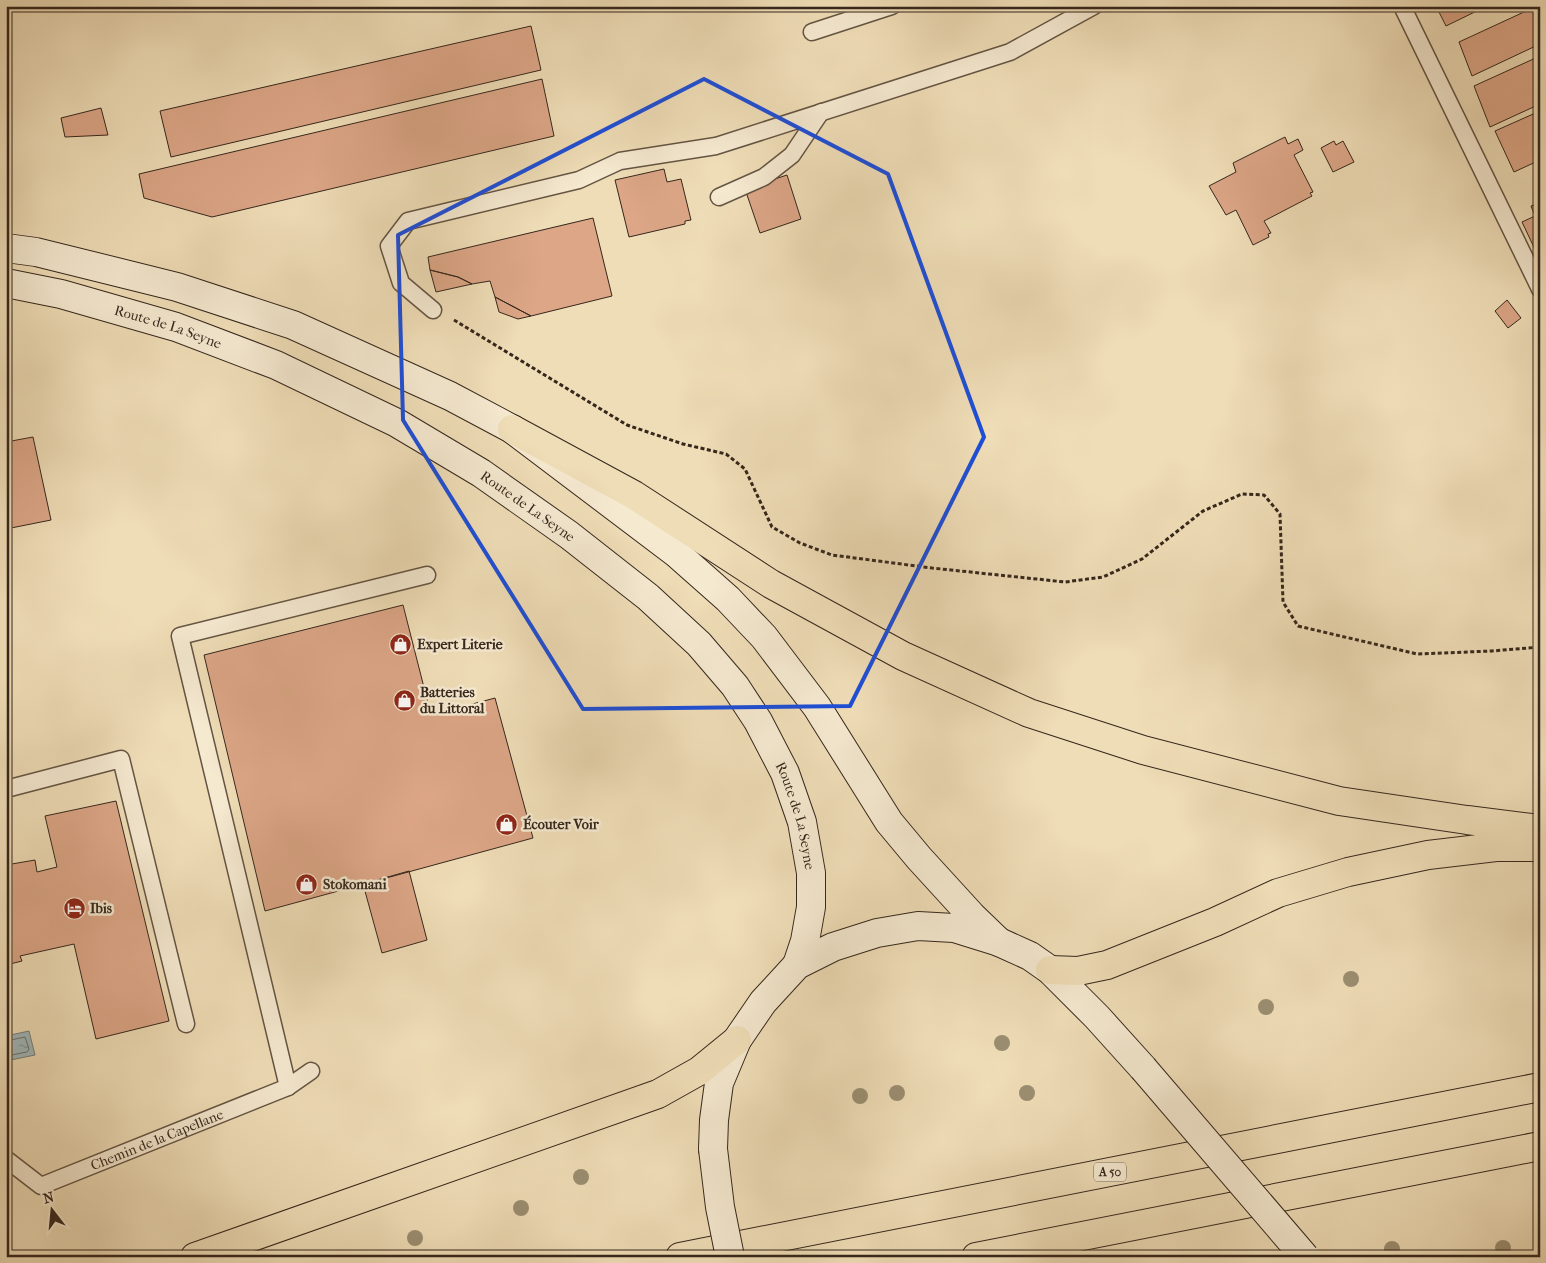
<svg xmlns="http://www.w3.org/2000/svg" width="1546" height="1263" viewBox="0 0 1546 1263" font-family="'IM FELL French Canon',serif">
<style>
.water{fill:url(#water-ripples);stroke:#757e7b}
.lines{fill:none;stroke-linecap:round;stroke-linejoin:round}
.shore{stroke:#6a706c;stroke-width:1}
.building{fill:#dca687;stroke:#35271c}
.lane-casing{stroke:#645443;stroke-width:19}
.secondary-casing{stroke:#35271c;stroke-width:30}
.highway-casing{stroke:#35271c;stroke-width:30}
.path{stroke:#35271c;stroke-width:3;stroke-dasharray:4 2.5;stroke-linecap:butt}
.lane{stroke:#f5e9d0;stroke-width:16}
.secondary{stroke:#f5e9d0;stroke-width:28}
.highway{stroke:#efddb7;stroke-width:28}
.secondary-bridge-casing{stroke:#35271c;stroke-width:30;stroke-linecap:butt}
.secondary-bridge{stroke:#f5e9d0;stroke-width:28}
.tree{fill:#9b8e71}
.marked{fill:none;stroke:#1d4ed8;stroke-width:4;stroke-linejoin:round}
.labels{text-anchor:middle;stroke-width:5;stroke-linejoin:round;paint-order:stroke}
.shield{fill:#f5e9d0;stroke:#6f6152;stroke-width:1}
.shield-label{font-size:12px;font-weight:bold;fill:#35271c}
.street-label{font-size:14px;fill:#35271c;stroke:#f5e9d0}
.poi-label{font-size:14px;font-weight:bold;fill:#35271c;stroke:#f5e9d0;text-anchor:start}
</style>
<defs>
<pattern id="water-ripples" width="26" height="14" patternUnits="userSpaceOnUse" patternTransform="scale(1.25)"><rect width="26" height="14" fill="#a0b8bb"/><path d="M2 4q2-2 4 0t4 0M15 11q2-2 4 0t4 0" fill="none" stroke="#839697"/></pattern>
</defs>
<rect width="100%" height="100%" fill="#efddb7"/>
<filter id="stains"><feTurbulence type="fractalNoise" baseFrequency=".004" numOctaves="4"/><feColorMatrix values="0 0 0 0 .2 0 0 0 0 .09 0 0 0 0 .02 0 0 0 .5 -.17"/></filter>
<radialGradient id="worn" r=".72"><stop offset=".6" stop-color="#630" stop-opacity="0"/><stop offset="1" stop-color="#630" stop-opacity=".3"/></radialGradient>
<path class="water" d="M29 1031 35 1055 6 1061V1036Z"/>
<g class="lines">
<path class="shore" d="M6 1041 25 1037 29 1049 27 1052 6 1056"/>
</g>
<path class="building" d="M1436 6H1487L1446 26Z
M1537 6H1540V44L1472 76 1459 42Z
M531 26 541 70 171 157 160 111Z
M1540 56V104L1490 127 1474 86Z
M542 79 554 136 212 217 144 198 139 174Z
M101 108 108 135 65 137 61 118Z
M1540 111V160L1514 172 1495 131Z
M1285 137 1288 144 1298 139 1303 150 1294 155 1313 192 1310 193 1312 196 1264 221 1271 233 1268 234 1269 237 1253 245 1236 210 1226 215 1209 186 1236 172 1233 163Z
M1334 141 1336 145 1343 141 1354 162 1333 172 1321 148Z
M664 169 667 182 681 179 691 220 685 221V224L629 237 615 180Z
M787 175 801 219 760 233 745 189Z
M1540 203V260L1522 222 1535 216 1531 206Z
M593 218 612 296 531 316 495 297 490 281 472 284 458 277 430 270 428 257Z
M430 270 458 277 472 284 436 292Z
M495 297 531 316 518 319 499 312Z
M1507 300 1521 318 1508 328 1495 311Z
M33 437 51 520 6 529V442Z
M403 605 431 715 495 698 533 838 265 911 204 655Z
M116 801 169 1021 96 1039 74 944 20 956 22 961 6 965V865L35 860 37 872 57 867 45 816Z
M409 871 427 940 382 953 363 884Z"/>
<g class="lines">
<defs>
<g id="lane">
<path d="M1402 6 1540 289"/>
<path d="M812 32 892 6"/>
<path d="M719 197 764 177 792 155 821 112"/>
<path d="M433 310 401 283 389 246 408 221 579 180 620 161 716 146 1010 52 1094 6"/>
<path d="M6 789 121 759 186 1024"/>
<path d="M288 1087 180 636 427 575"/>
<path id="s1" d="M6 1159 41 1186 288 1087 311 1071"/>
</g>
<g id="secondary">
<path d="M6 248 36 252 177 287 293 325 450 396 512 429 676 553 728 599 764 637 817 707 889 822 919 858 972 916 999 942"/>
<path id="s2" d="M6 283 61 294 176 327 276 365 397 423 481 473 569 535 648 597 699 644 735 686 758 721 785 773 802 822 811 873V907L805 941 797 965"/>
<path d="M713 1149 714 1120 719 1083 737 1040 763 1002 797 965 833 947 877 933 918 926 954 928 999 942 1030 956 1050 970 1097 1017 1143 1068"/>
</g>
<path id="highway" d="M512 429 634 495 771 584 903 656 1029 713 1143 750 1339 801 1467 820 1540 829
M1050 970 1078 971 1107 965 1215 922 1278 893 1348 872 1428 855 1496 847H1540
M195 1257 658 1094 699 1071 737 1040
M680 1257 1540 1087
M976 1257 1540 1146"/>
</defs>
<use href="#lane" class="lane-casing"/>
<use href="#secondary" class="secondary-casing"/>
<use href="#highway" class="highway-casing"/>
<path class="path" d="M454 320 627 425 683 444 726 454 745 469 772 527 800 543 832 555 932 568 1065 582 1103 577 1142 559 1203 511 1242 494 1264 495 1280 514 1283 602 1298 626 1417 654 1492 651 1540 647"/>
<use href="#lane" class="lane"/>
<use href="#secondary" class="secondary"/>
<use href="#highway" class="highway"/>
<defs>
<path id="secondary-bridge" d="M1143 1068 1305 1257
M713 1149 720 1207 730 1257"/>
</defs>
<use href="#secondary-bridge" class="secondary-bridge-casing"/>
<use href="#secondary-bridge" class="secondary-bridge"/>
</g>
<g class="tree">
<circle cx="1351" cy="979" r="8"/>
<circle cx="1266" cy="1007" r="8"/>
<circle cx="1002" cy="1043" r="8"/>
<circle cx="897" cy="1093" r="8"/>
<circle cx="1027" cy="1093" r="8"/>
<circle cx="860" cy="1096" r="8"/>
<circle cx="581" cy="1177" r="8"/>
<circle cx="521" cy="1208" r="8"/>
<circle cx="415" cy="1238" r="8"/>
<circle cx="1503" cy="1248" r="8"/>
<circle cx="1392" cy="1249" r="8"/>
</g>
<path class="marked" d="M704 79 888 174 984 437 850 706 583 709 403 420 398 235Z"/>
<defs>
<symbol id="shop-disc" viewBox="-11 -11 22 22"><circle r="9.5" fill="#8f2418" stroke="#f5e9d0"/><path d="M-5-2.5h2.3a2.7 3.5 0 0 1 5.4 0H5L5.5 6h-11ZM-1.5-2.5h3a1.5 2.3 0 0 0-3 0Z" fill="#fff"/></symbol>
<symbol id="hotel-disc" viewBox="-11 -11 22 22"><circle r="9.5" fill="#8f2418" stroke="#f5e9d0"/><path d="M-6-4.5h1.5V1H6V5H4.5V3h-9V5H-6ZM-4 0a1.8 1.8 0 1 1 3.6 0ZM.5 0V-2.5h3Q6-2.5 6 0Z" fill="#fff"/></symbol>
</defs>
<g fill-rule="evenodd">
<use href="#shop-disc" x="388" y="632" width="25" height="25"/>
<use href="#shop-disc" x="392" y="688" width="25" height="25"/>
<use href="#shop-disc" x="494" y="812" width="25" height="25"/>
<use href="#shop-disc" x="294" y="872" width="25" height="25"/>
<use href="#hotel-disc" x="62" y="896" width="25" height="25"/>
</g>
<g class="labels">
<rect class="shield" x="1094" y="1162.5" width="32" height="19" rx="4"/>
<g class="shield-label">
<text x="1110" y="1176">A 50</text>
</g>
<g class="street-label">
<text dy="5" stroke="none"><textPath href="#s2" startOffset="168">Route de La Seyne</textPath></text>
<text dy="5" stroke="none"><textPath href="#s2" startOffset="572">Route de La Seyne</textPath></text>
<text dy="5" stroke="none"><textPath href="#s2" startOffset="992">Route de La Seyne</textPath></text>
<text dy="5" stroke="none"><textPath href="#s1" startOffset="169">Chemin de la Capellane</textPath></text>
</g>
<g class="poi-label">
<text x="417" y="649">Expert Literie</text>
<text x="420" y="697">Batteries<tspan x="420" dy="16">du Littoral</tspan></text>
<text x="523" y="829">Écouter Voir</text>
<text x="323" y="889">Stokomani</text>
<text x="90" y="913">Ibis</text>
</g>
</g>
<rect width="1546" height="1263" fill="none" stroke="#efddb7" stroke-width="25"/>
<rect x="8" y="8" width="1531" height="1248" fill="none" stroke="#35271c" stroke-width="2.5"/>
<rect x="12" y="12" width="1521" height="1238" fill="none" stroke="#35271c"/>
<g transform="translate(52 1210) rotate(344)" stroke="#f5e9d0" stroke-width="4" paint-order="stroke">
<path d="M0-4L9 19L0 12L-9 19Z" fill="#35271c"/>
<text y="-8" font-size="14" font-weight="bold" text-anchor="middle" fill="#35271c">N</text>
</g>
<rect width="100%" height="100%" filter="url(#stains)"/>
<rect width="100%" height="100%" fill="url(#worn)"/>
</svg>
